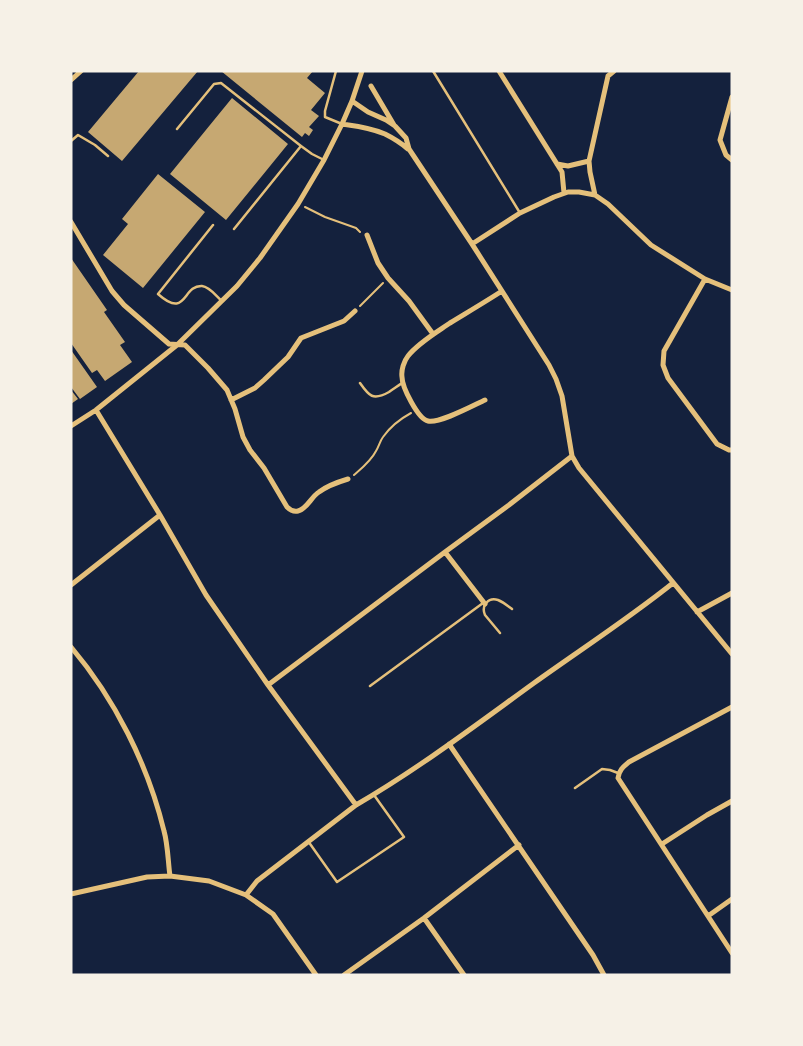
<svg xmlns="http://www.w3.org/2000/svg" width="803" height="1046" viewBox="0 0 803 1046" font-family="Figtree,sans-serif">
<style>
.building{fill:#c6a872}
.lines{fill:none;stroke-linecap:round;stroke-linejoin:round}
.path{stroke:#e5c07b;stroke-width:2}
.service{stroke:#e5c07b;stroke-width:2.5}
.minor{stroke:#e5c07b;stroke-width:5}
</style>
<rect width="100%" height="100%" fill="#14213d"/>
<path class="building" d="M139 71H198L122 161 88 132Z
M221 71H313L307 78 325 93 311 110 319 116 309 127 313 130 309 136 305 133 302 137Z
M232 98 288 144 226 220 170 174Z
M158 174 205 212 143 288 103 255 128 224 122 219Z
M71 258 107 310 104 312 125 342 120 345 132 362 105 381 97 370 92 373 71 343Z
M71 350 97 387 80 399 71 387Z
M71 390 78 399 71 404Z"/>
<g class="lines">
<path class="path" d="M305 207 325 217 356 228 360 232
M360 306 383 283
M354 475C362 468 371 461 376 451 379 446 380 441 383 437 390 427 400 419 411 413"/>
<path class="service" d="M336 71 325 111V117L342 124
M433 71 520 213
M177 129 214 84 221 83 301 146
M71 141 78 135 95 145 108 156
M213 225 158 294C187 320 182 285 202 286 210 287 216 296 222 301
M234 229 301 146 312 154 324 160
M360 383C369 396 373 401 389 392 393 389 398 386 402 383
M500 633 485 615C481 606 488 597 498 600 503 602 508 606 512 609
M370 686 483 603
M575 788 602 769 610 770 618 773
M308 841 337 882 404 837 374 795"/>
<path class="minor" d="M499 71 562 172 564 193
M71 80 81 71
M371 86 394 125
M732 97 720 140 726 155 732 160
M352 101 368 112 386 120 395 126 406 138 409 149 472 244 549 365 556 379 562 396 572 456 579 468 732 654
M342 124C357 126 371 128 385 134 393 138 401 143 408 149
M557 164 568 166 589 161
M595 195 590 172 589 161 608 76 614 71
M71 222 112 291 124 305 169 344 185 345 208 368 227 390 235 409 243 437 250 450 264 468 287 507C290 510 294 512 298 511 307 509 311 497 319 492 327 486 338 482 348 479
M367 235 378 263 388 278 409 301 433 334
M472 244 520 213 554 197 568 192H579L595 195 608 204 651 245 705 279 732 290
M705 279 664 351 663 365 668 378 717 444 729 450H732
M231 400 255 388 264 380 288 357 301 338 344 321 355 311
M485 400C474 405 439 424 428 421 418 419 402 387 402 377 401 370 404 361 408 356 418 343 437 332 450 323 468 312 485 302 502 291
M96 410 160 515 206 595 268 685 356 805
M71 426 96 410 177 345 237 286 260 258 298 204 324 160 342 124 352 101 362 71
M445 552 485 604
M71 585 160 515
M697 612 732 593
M71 647C115 699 148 765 164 831 168 845 168 862 170 876
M268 685 445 552 509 505 572 456
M732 707 629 762C623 767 619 770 618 778L732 953
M449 744 593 955 604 975
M662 844 707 815 732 801
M71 894 147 877 170 876 209 881 246 895 273 914 316 975
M246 895 257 881 356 805C418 769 476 725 534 683 580 650 628 619 673 583
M708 916 732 899
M424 918 464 975
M344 975 424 918 519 845"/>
</g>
<rect width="803" height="1046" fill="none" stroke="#f6f1e7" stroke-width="145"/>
</svg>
